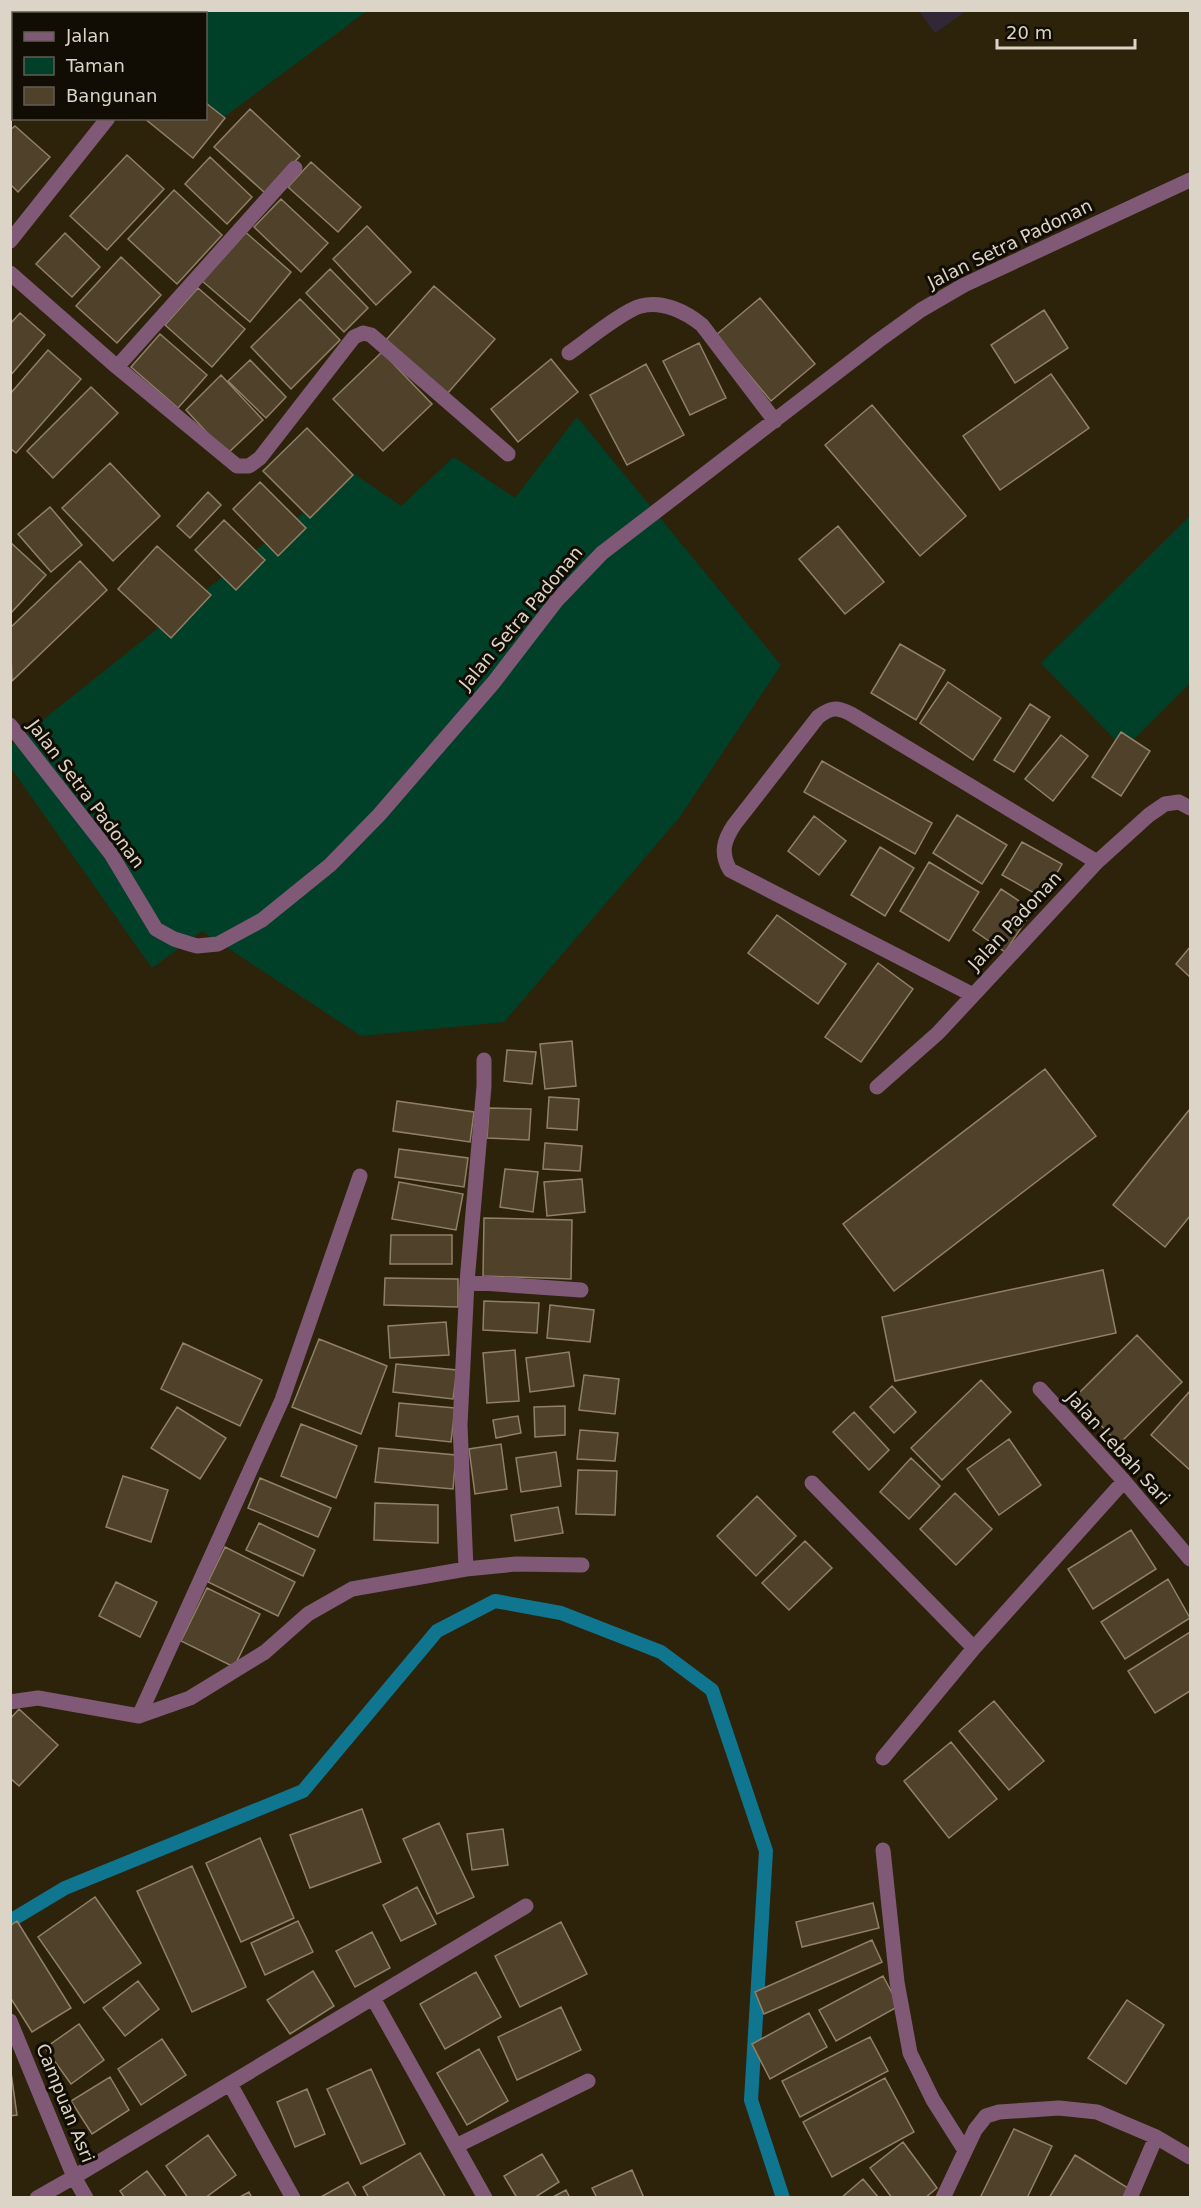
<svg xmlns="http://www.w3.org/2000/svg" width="1201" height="2208" viewBox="0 0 1201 2208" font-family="'DejaVu Sans',sans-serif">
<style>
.commercial{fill:#302737}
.green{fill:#004028}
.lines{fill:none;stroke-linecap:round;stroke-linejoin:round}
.stream{stroke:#10768f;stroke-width:14}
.building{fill:#50412a;stroke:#918068;stroke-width:1.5}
.minor{stroke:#805977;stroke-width:15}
.labels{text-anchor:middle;stroke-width:6;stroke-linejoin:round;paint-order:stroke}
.street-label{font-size:18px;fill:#dcd5c7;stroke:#110d04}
</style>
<rect width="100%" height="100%" fill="#2d230a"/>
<path class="commercial" d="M919 11H966L935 33Z"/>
<path class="green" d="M147 10 367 11 220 120 206 108V14H145Z
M577 417 781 665 679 818 504 1022 361 1036 202 931 152 968 11 768 10 746 353 473 401 506 454 457 515 498Z
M1190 516V683L1124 749 1041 663Z"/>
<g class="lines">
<path class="stream" d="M10 1921 65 1888 303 1791 437 1631 495 1601 561 1613 661 1652 712 1690 766 1851 751 2100 783 2198"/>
</g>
<path class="building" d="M10 10H81L85 14H14V36L10 34Z
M105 10H151L149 14H109Z
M206 103 225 118 193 158 144 118H206Z
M250 109 300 156 265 193 214 147Z
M15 126 50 157 18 192 10 184V130Z
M127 155 164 189 107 250 70 216Z
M210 157 252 197 227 224 185 184Z
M311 162 361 207 338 232 288 187Z
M174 190 222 235 177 284 128 239Z
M281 199 328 243 301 272 254 227Z
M367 226 411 272 376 305 333 259Z
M243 230 291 272 250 322 201 280Z
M65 233 100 267 72 297 36 264Z
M121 257 161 295 117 343 76 306Z
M330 269 368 308 344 332 306 293Z
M434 286 495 339 447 394 386 340Z
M198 288 245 329 212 367 165 325Z
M760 298 815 364 771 401 716 335Z
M300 299 340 340 291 389 251 347Z
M1044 310 1068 348 1015 383 991 345Z
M20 313 45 335 10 376V324Z
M160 334 207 375 178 408 131 367Z
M699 343 726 398 690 415 663 361Z
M48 350 81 379 16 453 10 448V394Z
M382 352 432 404 383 451 333 399Z
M551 359 578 392 518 442 491 409Z
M250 360 286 397 266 418 228 381Z
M646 364 684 435 627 465 590 395Z
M1051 374 1089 428 1000 490 963 436Z
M221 375 263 420 227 454 186 410Z
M91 387 118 413 53 478 27 451Z
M872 405 966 516 920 556 825 445Z
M307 428 353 475 310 518 263 471Z
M110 463 160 516 113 561 62 508Z
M260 482 306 528 278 556 233 509Z
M208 492 221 505 190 538 177 526Z
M50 507 82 545 51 572 18 534Z
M224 520 265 560 236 590 195 550Z
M838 526 884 582 845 614 799 559Z
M10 542 46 575 10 614Z
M157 546 211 595 171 638 118 589Z
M80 561 107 590 12 681 10 628Z
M900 644 945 670 916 720 871 693Z
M948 682 1001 718 973 760 920 723Z
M1030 704 1050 717 1014 772 994 760Z
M1121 732 1150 751 1121 796 1092 777Z
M1061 735 1088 756 1053 801 1025 779Z
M822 761 932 823 915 854 804 792Z
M957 815 1007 845 982 884 933 853Z
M814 816 846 841 819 875 788 851Z
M1022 842 1062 864 1043 898 1002 875Z
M880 847 914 868 885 916 851 895Z
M929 862 979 892 949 941 900 911Z
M1001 889 1033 910 1005 952 973 930Z
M777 915 846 964 818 1004 748 953Z
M1190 947V977L1176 964Z
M878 963 913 989 861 1062 825 1037Z
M572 1041 576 1086 545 1089 540 1044Z
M507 1050 536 1052 532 1084 504 1081Z
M1045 1069 1096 1136 894 1291 843 1224Z
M549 1097 579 1099 577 1130 547 1128Z
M397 1101 474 1112 470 1142 393 1131Z
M489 1108 531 1109 529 1140 487 1138Z
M1190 1109V1216L1165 1247 1113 1205Z
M545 1143 582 1146 580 1171 543 1169Z
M399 1149 468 1158 464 1187 395 1177Z
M505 1169 538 1172 533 1212 500 1207Z
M582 1179 585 1212 547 1216 544 1182Z
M399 1182 463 1194 456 1230 392 1219Z
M484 1218 572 1220 571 1279 483 1276Z
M391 1235H452V1264H390Z
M1103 1270 1116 1333 895 1381 882 1317Z
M385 1278 458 1279V1307L384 1305Z
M484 1301 539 1303 537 1333 483 1330Z
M550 1305 594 1310 590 1342 547 1338Z
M446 1322 449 1355 390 1358 388 1326Z
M1137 1335 1182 1382 1119 1444 1074 1398Z
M319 1339 387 1366 361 1434 292 1407Z
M183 1343 262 1380 240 1426 161 1389Z
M515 1350 519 1401 487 1403 483 1353Z
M569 1352 574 1386 530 1392 526 1358Z
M396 1364 457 1370 453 1399 393 1392Z
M584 1375 619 1379 615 1414 579 1410Z
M981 1380 1011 1412 942 1480 911 1448Z
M892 1386 916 1412 894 1433 870 1407Z
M1190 1391V1470L1151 1435Z
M399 1403 455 1408 451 1442 396 1436Z
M565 1406V1435L535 1437 534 1407Z
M177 1407 226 1438 200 1479 151 1448Z
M854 1412 889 1450 869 1470 833 1432Z
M518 1416 521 1433 496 1438 493 1420Z
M301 1424 357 1446 336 1498 281 1476Z
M580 1430 618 1433 615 1461 577 1459Z
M1009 1439 1041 1485 999 1515 967 1469Z
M501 1444 507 1489 475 1494 469 1449Z
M379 1448 456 1455 453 1489 375 1482Z
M556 1452 561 1486 521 1492 516 1458Z
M911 1458 940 1486 909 1519 880 1492Z
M578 1470 617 1471 615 1515 576 1514Z
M123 1476 168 1490 151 1542 106 1527Z
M260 1478 331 1508 318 1537 248 1508Z
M955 1493 992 1529 956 1565 920 1529Z
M757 1496 796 1536 756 1576 717 1536Z
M375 1503 438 1505V1543L374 1540Z
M558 1507 563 1533 515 1541 511 1515Z
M259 1523 315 1550 303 1576 246 1550Z
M1131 1530 1156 1569 1093 1609 1068 1569Z
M805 1541 832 1568 789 1610 762 1583Z
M225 1547 295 1582 278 1616 208 1582Z
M1168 1579 1190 1618 1125 1659 1101 1622Z
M116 1582 157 1602 140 1637 99 1616Z
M207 1588 260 1614 234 1667 181 1641Z
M1190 1632V1691L1155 1713 1128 1671Z
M994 1701 1044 1761 1009 1790 959 1731Z
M19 1709 58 1745 19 1786 10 1778V1719Z
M951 1742 997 1799 949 1838 904 1781Z
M362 1809 381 1862 310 1888 290 1835Z
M439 1823 474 1897 437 1914 403 1839Z
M503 1829 508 1865 472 1870 467 1834Z
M260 1838 294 1918 241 1942 206 1863Z
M192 1866 246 1987 192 2012 137 1891Z
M417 1887 436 1924 401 1941 383 1905Z
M95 1897 141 1963 84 2003 38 1937Z
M873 1903 879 1928 802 1947 796 1922Z
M17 1921 71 2008 32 2032 10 1997V1926Z
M298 1921 313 1952 265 1975 251 1943Z
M561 1922 587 1974 520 2007 495 1956Z
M372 1932 390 1968 355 1987 336 1951Z
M872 1940 882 1962 764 2014 755 1992Z
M313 1971 334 2006 290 2034 267 2000Z
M476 1972 501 2017 445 2049 420 2004Z
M883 1976 899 2006 836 2041 819 2010Z
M138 1981 159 2009 125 2036 103 2008Z
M1127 2000 1164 2025 1126 2084 1088 2058Z
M561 2007 581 2050 517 2080 498 2037Z
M809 2013 827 2047 770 2079 752 2044Z
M79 2024 104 2060 71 2084 45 2048Z
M870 2037 888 2071 800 2117 782 2081Z
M162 2039 186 2075 141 2105 118 2069Z
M479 2049 508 2101 467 2125 437 2073Z
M10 2065 17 2115 10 2116Z
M371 2069 405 2144 361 2164 327 2089Z
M110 2077 129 2110 92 2134 71 2101Z
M885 2078 914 2132 832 2177 803 2122Z
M307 2089 325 2134 295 2147 277 2102Z
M1014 2129 1052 2146 1027 2198H980Z
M208 2135 236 2175 205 2198H188L166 2166Z
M903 2142 937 2188 925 2198H892L870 2168Z
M420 2153 446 2198H369L363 2187Z
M542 2154 559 2182 534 2198H517L504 2176Z
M1075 2155 1128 2188 1123 2198H1049Z
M632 2170 644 2198H597L592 2188Z
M147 2171 167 2198H125L120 2191Z
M863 2179 879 2198H841Z
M348 2182 357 2198H319Z
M566 2190 570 2198H551Z
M249 2192 252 2198H238Z"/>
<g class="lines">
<path class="minor" d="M10 241 108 118
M10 273 117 367 237 466H249L260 458 354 337 363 333 371 335 508 454
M569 353C585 342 624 310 641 306 662 300 686 312 702 325L775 421
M117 367 295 168
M10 725 111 854 156 929 174 939 190 944 197 946 218 944 262 920 330 865 379 815 494 682 557 600 602 553 878 341 921 310 964 285 1190 180
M973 995 730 870C720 853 724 840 734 825L818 717C831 707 837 707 851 714L1097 862
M877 1087 938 1033 1097 862 1149 815 1165 804 1179 802 1190 808
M467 1282 581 1290
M1040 1389 1124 1481 1190 1559
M812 1483 974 1648
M466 1569 460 1425 467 1282 484 1086V1060
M10 1702 38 1698 139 1716 190 1698 265 1652 308 1614 352 1589 466 1569 516 1564 582 1565
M139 1716 282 1400 360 1176
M883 1758 974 1648 1124 1481
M883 1850 897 1982 910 2053 933 2100 964 2149
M373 1998 485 2198
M10 2021 74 2177 86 2198
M230 2084 293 2198
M456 2146 588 2081
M37 2198 74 2177 526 1906
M943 2198 975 2130 986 2116 999 2112 1059 2108 1097 2112 1156 2137 1190 2157
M1130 2198 1156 2137"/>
</g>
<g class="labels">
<g class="street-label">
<text transform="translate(1010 244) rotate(-26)" y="6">Jalan Setra Padonan</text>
<text transform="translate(521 618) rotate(-50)" y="6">Jalan Setra Padonan</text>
<text transform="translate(86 794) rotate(53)" y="6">Jalan Setra Padonan</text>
<text transform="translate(1015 921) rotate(-47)" y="6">Jalan Padonan</text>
<text transform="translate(1118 1448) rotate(48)" y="6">Jalan Lebah Sari</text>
<text transform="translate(65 2103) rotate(68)" y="6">Campuan Asri</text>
</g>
</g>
<rect width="1201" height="2208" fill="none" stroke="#dcd5c7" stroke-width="24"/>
<rect x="12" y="12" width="195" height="108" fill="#110d04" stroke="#625d52" stroke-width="1.5"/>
<rect x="24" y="32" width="30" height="9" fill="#805977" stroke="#625d52" stroke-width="1.5"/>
<text x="66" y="42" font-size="18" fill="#dcd5c7">Jalan</text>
<rect x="24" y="57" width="30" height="18" fill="#004028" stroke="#625d52" stroke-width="1.5"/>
<text x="66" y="72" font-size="18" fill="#dcd5c7">Taman</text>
<rect x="24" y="87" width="30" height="18" fill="#50412a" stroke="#625d52" stroke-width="1.5"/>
<text x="66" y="102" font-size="18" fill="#dcd5c7">Bangunan</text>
<path d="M997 39v9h138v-9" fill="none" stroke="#dcd5c7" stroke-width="3"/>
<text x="1006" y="39" font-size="18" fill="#dcd5c7" stroke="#110d04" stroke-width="4.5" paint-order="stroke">20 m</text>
</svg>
